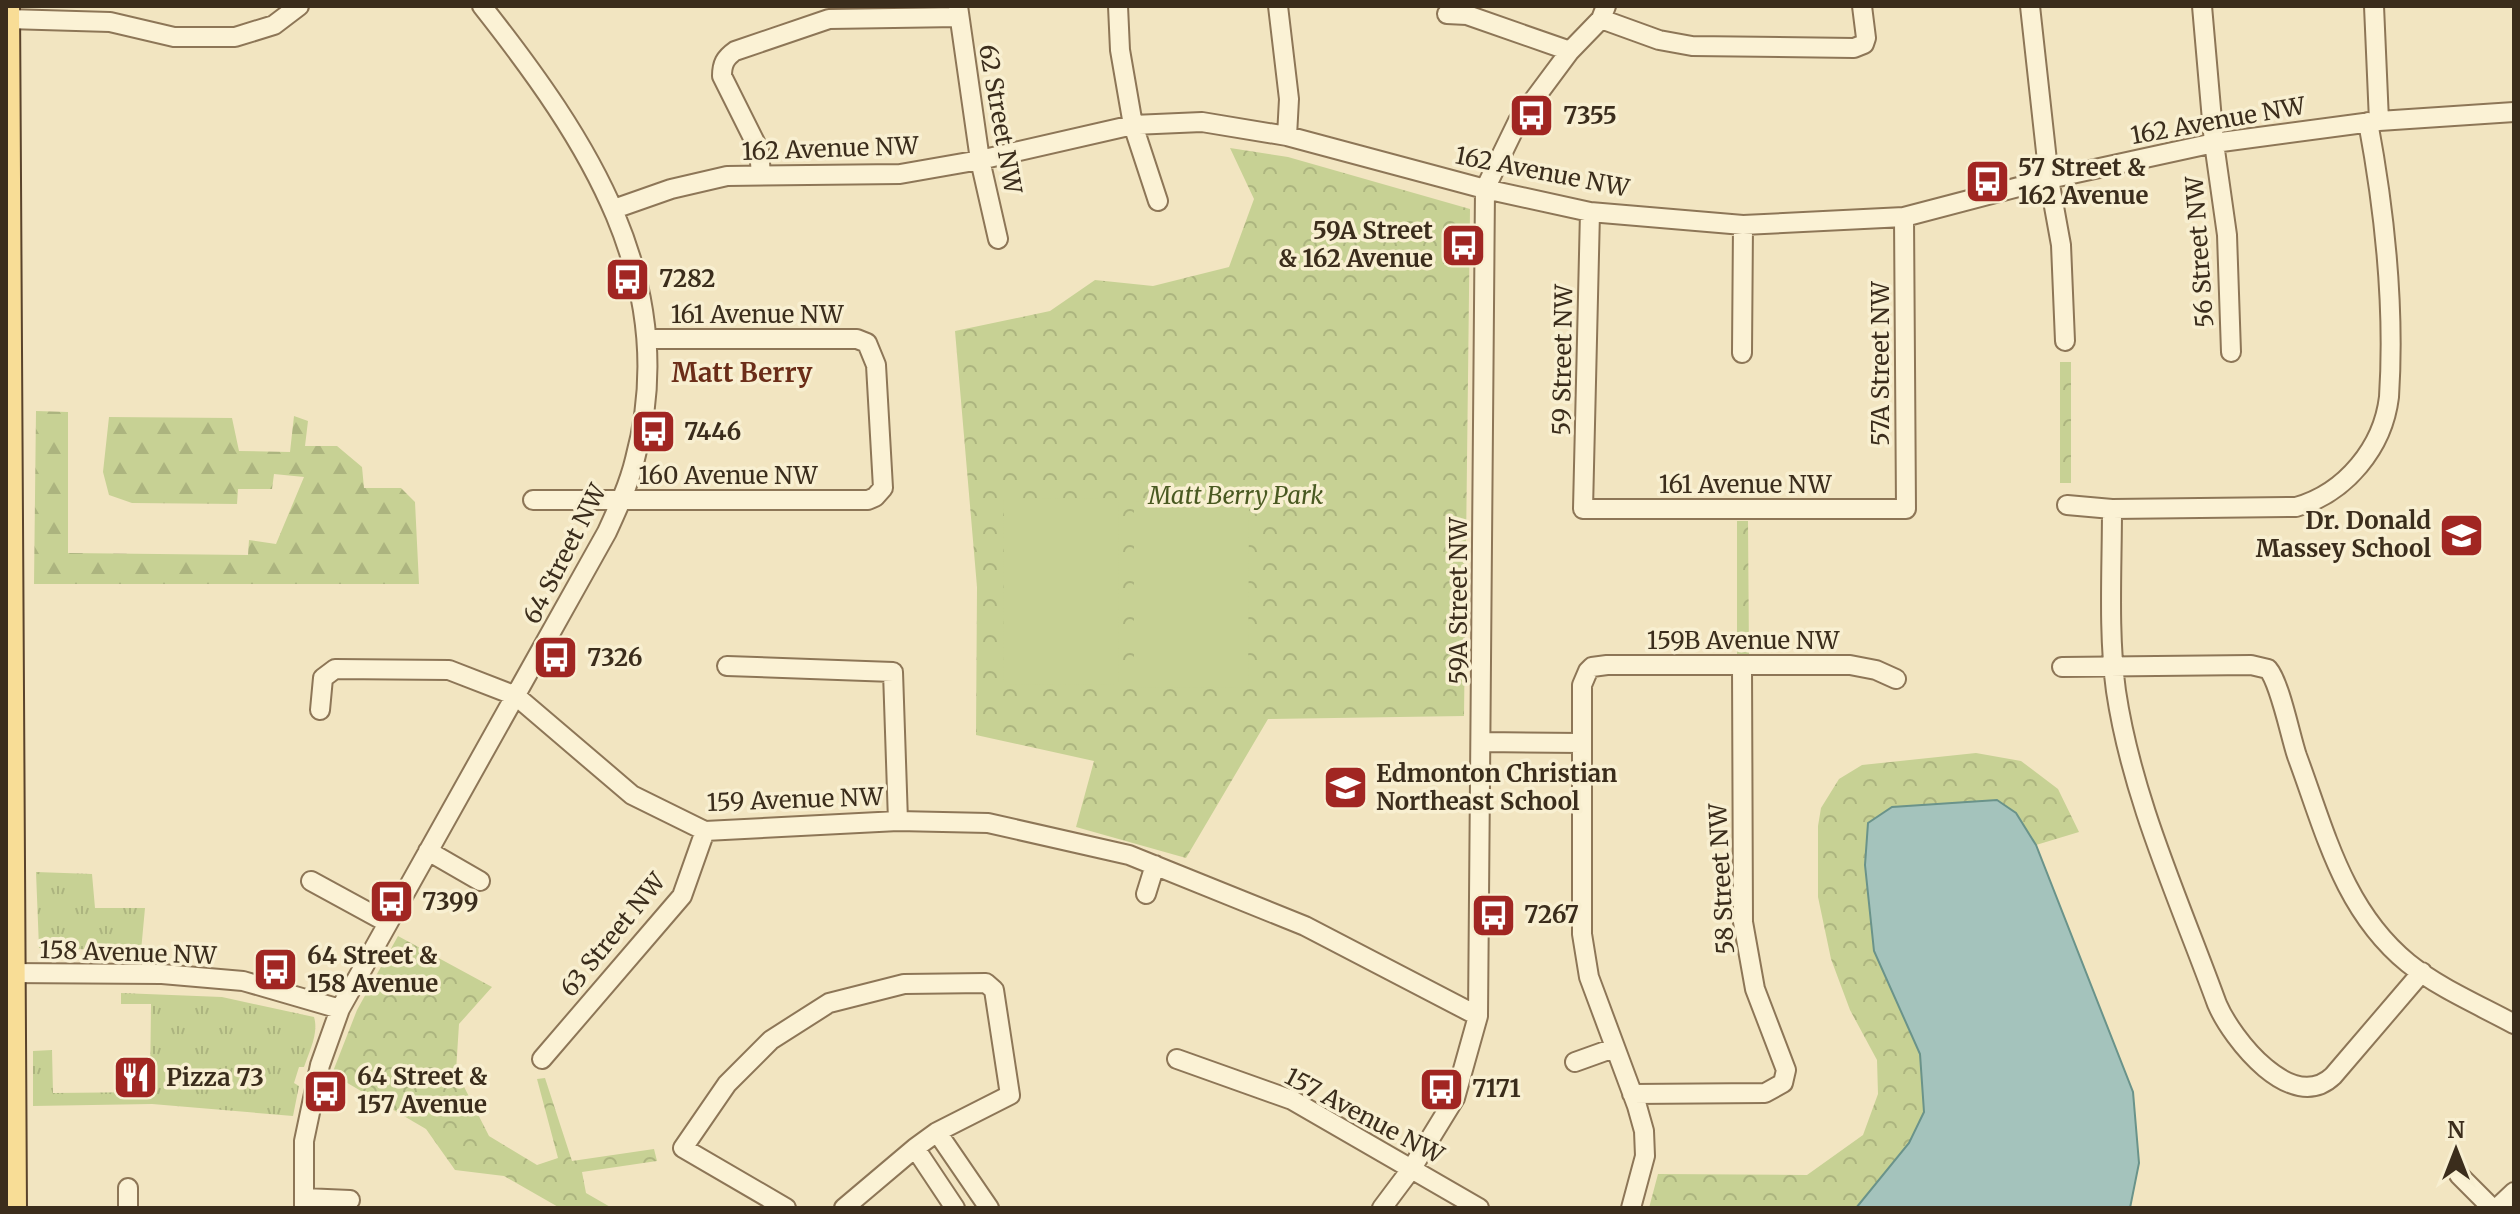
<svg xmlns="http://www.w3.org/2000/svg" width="2520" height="1214" viewBox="0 0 2520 1214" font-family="Merriweather,serif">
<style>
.grass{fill:url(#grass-tufts)}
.forest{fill:url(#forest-firs)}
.park{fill:url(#park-crowns)}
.garden{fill:#c7d194}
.water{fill:#a4c3bc;stroke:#6a938a;stroke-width:2}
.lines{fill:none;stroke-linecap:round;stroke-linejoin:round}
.minor-casing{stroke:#8d7657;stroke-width:22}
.major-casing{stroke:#5a432c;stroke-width:26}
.minor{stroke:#fbf2d5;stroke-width:18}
.major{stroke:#f8dd96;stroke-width:22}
.labels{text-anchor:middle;stroke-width:7;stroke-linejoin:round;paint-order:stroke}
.poi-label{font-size:24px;font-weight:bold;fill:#3b2d1c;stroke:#f8efd1;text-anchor:start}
.street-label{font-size:24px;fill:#3b2d1c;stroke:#f8efd1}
.park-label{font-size:24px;font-style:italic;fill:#495921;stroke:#f8efd1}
.neighbourhood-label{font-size:26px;font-weight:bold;fill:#6b2d18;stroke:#f8efd1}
</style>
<defs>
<pattern id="grass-tufts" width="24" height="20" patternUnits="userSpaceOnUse" patternTransform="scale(2)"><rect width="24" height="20" fill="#c7d194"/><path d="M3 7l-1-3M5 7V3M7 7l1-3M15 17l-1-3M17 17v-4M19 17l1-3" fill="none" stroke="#acb47f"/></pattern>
<pattern id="forest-firs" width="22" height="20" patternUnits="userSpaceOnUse" patternTransform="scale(2)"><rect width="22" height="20" fill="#c7d194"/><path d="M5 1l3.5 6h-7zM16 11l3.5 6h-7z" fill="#acb47f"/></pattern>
<pattern id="park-crowns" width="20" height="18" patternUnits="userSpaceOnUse" patternTransform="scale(2)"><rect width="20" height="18" fill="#c7d194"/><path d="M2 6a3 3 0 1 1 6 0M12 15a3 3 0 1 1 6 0" fill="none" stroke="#acb47f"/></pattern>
</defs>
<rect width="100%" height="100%" fill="#f2e5c1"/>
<path class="grass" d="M36 872 92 874 95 908H145L141 951 39 948Z
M121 993 222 997 314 1017C319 1033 309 1052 304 1067H299L294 1083 299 1086 293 1116 152 1104 33 1106V1051L52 1050 53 1093 150 1092 151 1004H121Z"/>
<path class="forest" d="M36 411 68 412V553L248 555 249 540 276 544 304 477 274 474 272 489H238L237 504 132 503 109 495 103 472 109 417 232 418 239 451 290 452 294 416 308 421 305 446H337L362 467 364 488H401L415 502 419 584H34Z"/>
<path class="park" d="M1230 148 1288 157 1470 209 1464 716 1268 719 1186 858 1076 827 1094 761 976 735 977 587 955 331 1050 311 1095 280 1153 286 1229 267 1254 199Z
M2060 362H2071V483H2060Z
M1737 521H1748L1749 656H1737Z
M1976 753 2021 761 2058 789 2079 832 2036 845 2016 813 1874 951 1920 1055 1924 1112 1909 1143 1856 1208H1649L1658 1174 1807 1175 1863 1135 1878 1094 1877 1060 1850 1010 1831 959 1818 897V826L1821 808 1839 779 1862 765Z
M398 936 492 987 459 1024 456 1071 489 1136 537 1165 558 1158 537 1079 545 1078 572 1161 654 1149 657 1161 582 1172 586 1193 612 1208H560L504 1176 455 1170 426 1129 332 1074 357 1010Z"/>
<path class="garden" d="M1004 498 1119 499 1118 685 1003 684Z
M1134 501 1249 502 1248 688 1134 687Z"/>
<path class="water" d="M1997 800 2016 813 2036 845 2133 1092 2139 1163 2130 1208H1856L1909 1143 1924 1112 1920 1054 1874 951 1865 865 1868 823 1892 807Z"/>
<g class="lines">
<defs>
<path id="minor" d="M958 6 980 160 998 239
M1118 6 1120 50 1133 125 1158 201
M1278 6 1289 99 1287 136
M2030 6 2049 179 2061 245 2065 341
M2202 6 2214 143 2227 235 2231 352
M2374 6 2379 121
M1447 14 1467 15 1570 51
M8 19 110 22 174 37H235L274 25 299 6
M1601 19 1659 40 1692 46 1854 48 1864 44 1866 38 1862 6
M2368 122C2385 213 2395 304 2389 397 2383 447 2346 493 2296 507L2112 509C2112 569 2108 632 2116 691 2132 799 2180 902 2217 1004 2232 1039 2292 1115 2333 1076L2422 972
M761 175 759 150 722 76C722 64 725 58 735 51L829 19 958 17
M614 209 671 189 727 176 900 174 980 160 1133 125 1202 122 1287 136 1485 189 1590 212 1743 225 1904 217 2049 179 2214 143 2379 121 2514 112
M1590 212 1583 509H1906L1904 217
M1742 353 1743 225
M533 500H868L875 497 883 488 876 365 867 343 857 339H647
M2067 505 2112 509
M727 666 893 672 898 821
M2062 667 2251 665 2268 669C2280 683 2290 735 2297 756 2325 831 2343 910 2408 963 2439 988 2479 1005 2514 1024
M320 710 323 678 335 669 449 670 516 696 632 795 705 831 898 821 988 823 1129 855 1305 926 1478 1016
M1482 742 1581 743
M428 851 480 881
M311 881 388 923
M1146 894 1155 865
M6 973 162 974 243 981 340 1009
M542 1059 682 896 705 831
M1177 1059 1292 1100 1479 1208
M1575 1062 1614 1048
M1632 1094 1765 1093 1783 1083 1786 1070 1755 989 1743 922 1742 666
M937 1132 989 1208
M915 1148 955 1208
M2459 1175 2492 1208
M128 1188V1208
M304 1198 350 1200
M304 1208V1141L320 1065 340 1009 607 532C618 508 629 484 635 459 683 282 586 138 482 6
M786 1208 683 1148 727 1084 771 1040 829 1003 904 984 986 983 994 990 1010 1095 937 1132 915 1148 844 1208
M1382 1208 1412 1168 1455 1098 1478 1016 1485 189 1518 121 1570 51 1601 19 1606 6
M1631 1208 1645 1156 1644 1131 1637 1106 1589 977 1582 934V685L1588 671 1592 667 1607 665H1850L1876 670 1896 679
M2497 1208 2514 1192"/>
<path id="major" d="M8 6 15 1208"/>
</defs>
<use href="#minor" class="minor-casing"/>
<use href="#major" class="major-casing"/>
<use href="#minor" class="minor"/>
<use href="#major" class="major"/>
</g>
<defs>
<symbol id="bus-square" viewBox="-11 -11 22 22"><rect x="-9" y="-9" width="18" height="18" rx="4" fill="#a12622" stroke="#f8efd1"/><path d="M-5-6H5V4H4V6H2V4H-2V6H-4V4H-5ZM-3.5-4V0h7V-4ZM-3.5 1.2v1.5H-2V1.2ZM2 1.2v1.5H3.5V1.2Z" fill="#fff"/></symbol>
<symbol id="school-square" viewBox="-11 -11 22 22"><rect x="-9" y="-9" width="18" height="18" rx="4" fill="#a12622" stroke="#f8efd1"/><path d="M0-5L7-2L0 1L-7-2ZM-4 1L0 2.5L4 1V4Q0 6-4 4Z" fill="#fff"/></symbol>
<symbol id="restaurant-square" viewBox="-11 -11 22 22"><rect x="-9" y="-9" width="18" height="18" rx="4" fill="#a12622" stroke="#f8efd1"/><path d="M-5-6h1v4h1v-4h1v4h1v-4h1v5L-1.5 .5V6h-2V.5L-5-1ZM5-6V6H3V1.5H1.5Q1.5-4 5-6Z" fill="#fff"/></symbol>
</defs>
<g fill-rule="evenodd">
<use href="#bus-square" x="1506" y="90" width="51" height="51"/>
<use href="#bus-square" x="1962" y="156" width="51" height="51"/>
<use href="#bus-square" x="1438" y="220" width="51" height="51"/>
<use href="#bus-square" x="602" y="254" width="51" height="51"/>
<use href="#bus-square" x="628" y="406" width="51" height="51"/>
<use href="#school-square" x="2436" y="510" width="51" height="51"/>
<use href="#bus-square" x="530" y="632" width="51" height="51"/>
<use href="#school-square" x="1320" y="762" width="51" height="51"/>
<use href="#bus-square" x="366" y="876" width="51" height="51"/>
<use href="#bus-square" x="1468" y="890" width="51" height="51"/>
<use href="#bus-square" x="250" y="944" width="51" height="51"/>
<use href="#restaurant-square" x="110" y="1052" width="51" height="51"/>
<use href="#bus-square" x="1416" y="1064" width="51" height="51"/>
<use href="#bus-square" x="300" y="1066" width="51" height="51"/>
</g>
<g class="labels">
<g class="poi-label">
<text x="1563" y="124">7355</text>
<text x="2018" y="176">57 Street &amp;<tspan x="2018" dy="28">162 Avenue</tspan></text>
<text x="1433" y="239" text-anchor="end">59A Street<tspan x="1433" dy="28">&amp; 162 Avenue</tspan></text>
<text x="659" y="287">7282</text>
<text x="684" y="440">7446</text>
<text x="2431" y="529" text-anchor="end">Dr. Donald<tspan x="2431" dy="28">Massey School</tspan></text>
<text x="587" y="666">7326</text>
<text x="1376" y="782">Edmonton Christian<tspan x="1376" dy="28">Northeast School</tspan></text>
<text x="422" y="910">7399</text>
<text x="1524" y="923">7267</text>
<text x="307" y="964">64 Street &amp;<tspan x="307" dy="28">158 Avenue</tspan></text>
<text x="357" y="1085">64 Street &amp;<tspan x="357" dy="28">157 Avenue</tspan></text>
<text x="166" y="1086">Pizza 73</text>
<text x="1472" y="1097">7171</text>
</g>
<g class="street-label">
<text transform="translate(1000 119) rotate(80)" y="8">62 Street NW</text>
<text transform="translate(2218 121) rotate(-10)" y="8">162 Avenue NW</text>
<text transform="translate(830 149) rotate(-2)" y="8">162 Avenue NW</text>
<text transform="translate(1542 172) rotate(11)" y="8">162 Avenue NW</text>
<text transform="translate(2200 252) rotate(-94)" y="8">56 Street NW</text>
<text x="757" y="323">161 Avenue NW</text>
<text transform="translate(1563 360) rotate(-89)" y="8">59 Street NW</text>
<text transform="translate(1881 364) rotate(-90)" y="8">57A Street NW</text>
<text x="728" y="484">160 Avenue NW</text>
<text x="1745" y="493">161 Avenue NW</text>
<text transform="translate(565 554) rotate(-63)" y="8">64 Street NW</text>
<text transform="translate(1459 601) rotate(-90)" y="8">59A Street NW</text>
<text x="1743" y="649">159B Avenue NW</text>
<text transform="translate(795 800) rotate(-2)" y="8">159 Avenue NW</text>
<text transform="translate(1722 879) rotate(-93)" y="8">58 Street NW</text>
<text transform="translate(613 935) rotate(-51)" y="8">63 Street NW</text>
<text transform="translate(128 953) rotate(2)" y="8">158 Avenue NW</text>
<text transform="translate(1364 1116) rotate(28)" y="8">157 Avenue NW</text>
</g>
<g class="park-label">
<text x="1236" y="504">Matt Berry Park</text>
</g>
<g class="neighbourhood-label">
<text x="742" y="382">Matt Berry</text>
</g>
</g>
<rect width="2520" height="1214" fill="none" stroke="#3b2d1c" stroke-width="16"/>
<g transform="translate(2456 1150)" stroke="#f8efd1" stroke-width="6" paint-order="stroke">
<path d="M0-6L14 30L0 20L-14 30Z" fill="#3b2d1c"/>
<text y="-12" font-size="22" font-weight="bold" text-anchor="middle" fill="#3b2d1c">N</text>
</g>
</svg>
